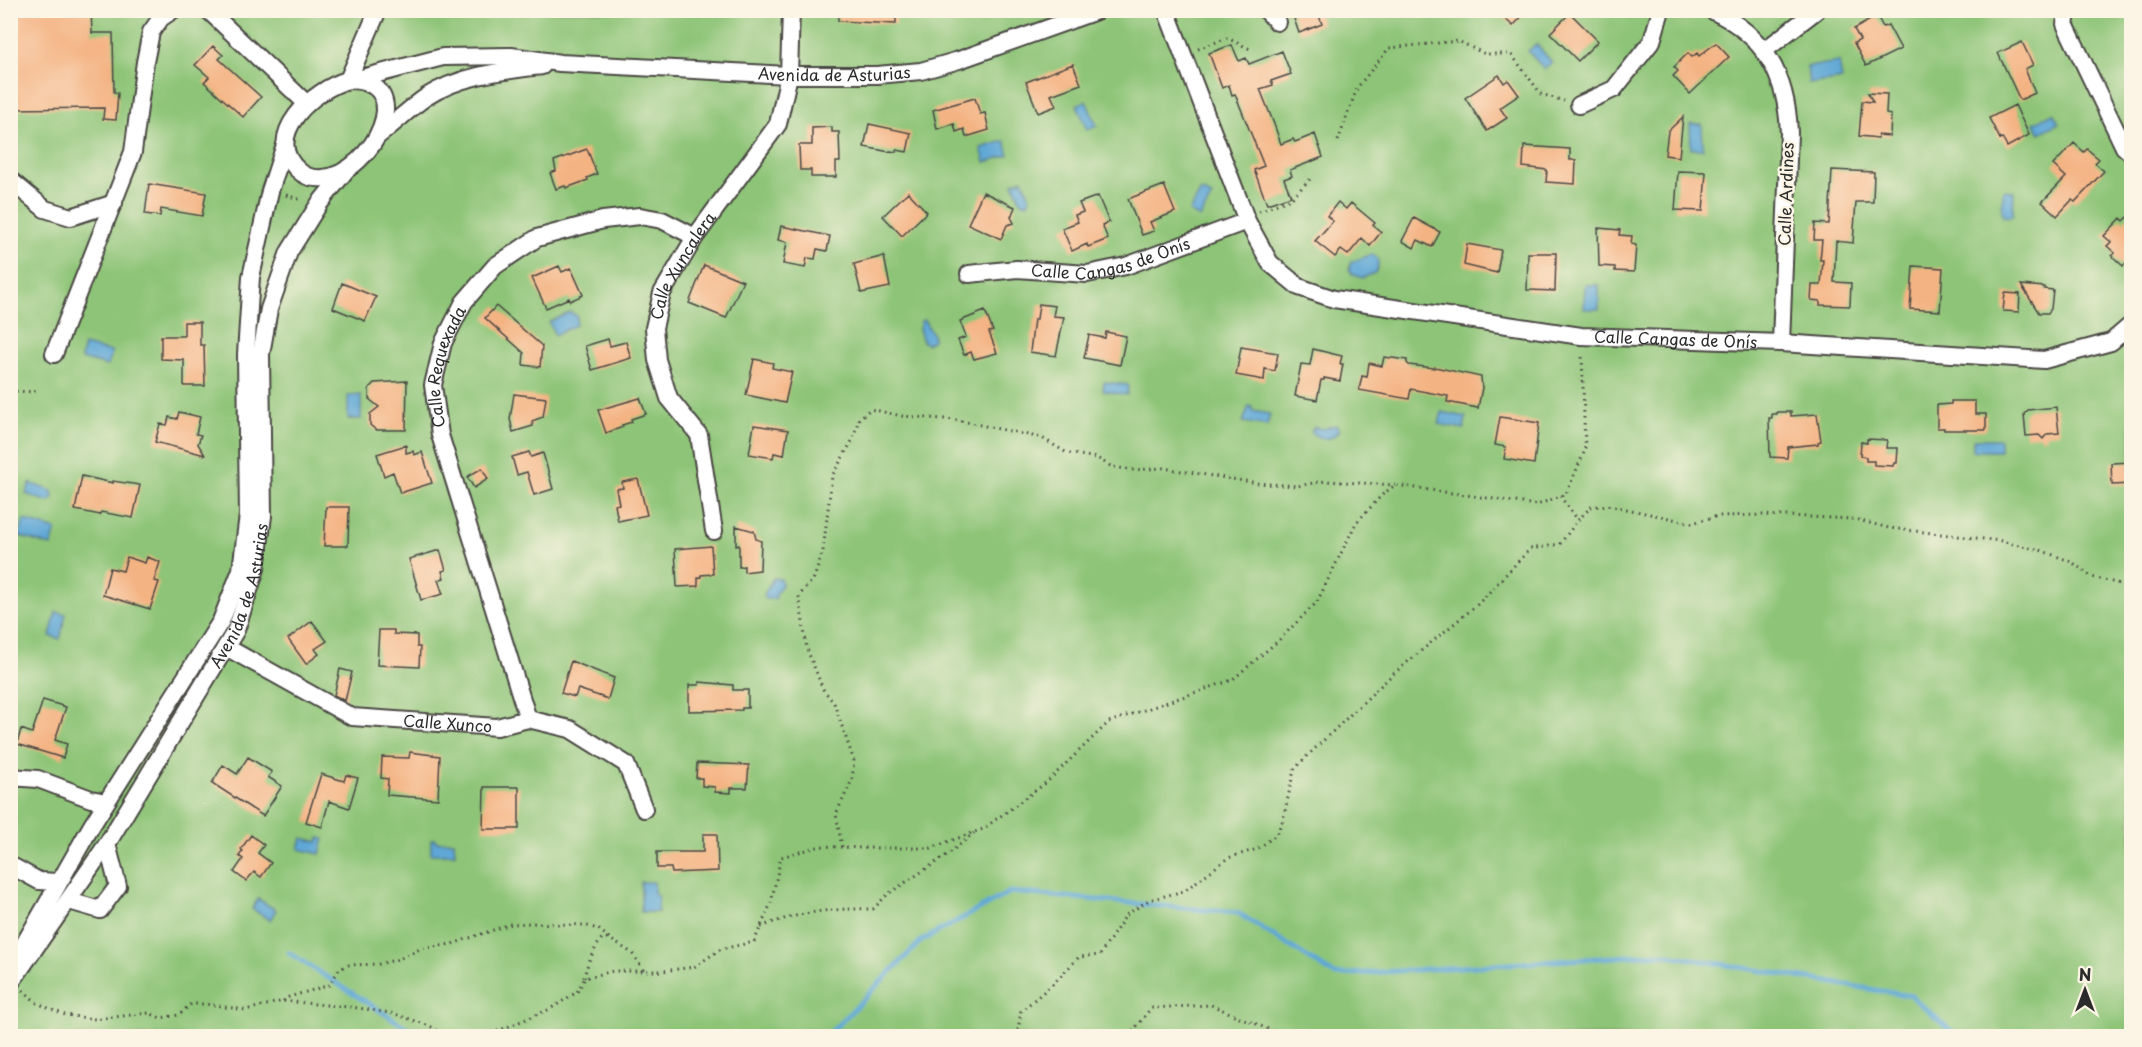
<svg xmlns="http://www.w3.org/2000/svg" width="2142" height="1047" viewBox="0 0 2142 1047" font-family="'Playpen Sans',sans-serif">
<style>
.green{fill:#8dc477;stroke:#5c7851;stroke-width:1.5}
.water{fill:#5fa7d6;stroke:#456980;stroke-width:1.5}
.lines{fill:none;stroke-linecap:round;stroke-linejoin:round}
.stream{stroke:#5fa7d6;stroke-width:5}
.building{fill:#f4b383}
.minor-casing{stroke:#494743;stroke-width:20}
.path{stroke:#494743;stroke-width:3;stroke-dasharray:1.5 4.5;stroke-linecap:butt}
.minor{stroke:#fff;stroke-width:16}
.labels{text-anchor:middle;stroke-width:5;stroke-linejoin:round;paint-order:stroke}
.street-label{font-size:16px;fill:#2b2b2b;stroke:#fcf5e5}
</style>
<rect width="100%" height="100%" fill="#fcf5e5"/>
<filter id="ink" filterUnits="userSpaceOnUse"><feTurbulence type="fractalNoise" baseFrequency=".0167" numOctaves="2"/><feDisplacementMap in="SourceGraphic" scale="12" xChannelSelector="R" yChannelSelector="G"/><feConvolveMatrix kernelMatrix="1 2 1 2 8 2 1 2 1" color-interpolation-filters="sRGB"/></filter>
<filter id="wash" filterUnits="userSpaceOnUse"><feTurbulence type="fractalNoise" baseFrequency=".008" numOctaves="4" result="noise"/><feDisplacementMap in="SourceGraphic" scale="24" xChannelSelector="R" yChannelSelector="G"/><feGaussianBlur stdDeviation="1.35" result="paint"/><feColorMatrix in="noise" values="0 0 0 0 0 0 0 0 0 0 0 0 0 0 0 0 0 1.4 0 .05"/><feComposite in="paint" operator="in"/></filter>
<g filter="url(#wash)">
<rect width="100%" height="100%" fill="#f4e8ce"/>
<path class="green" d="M10 11H2131V1036H11Z"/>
<path class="water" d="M1536 44 1552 62 1544 69 1528 51Z
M1839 62 1842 79 1809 84 1807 67Z
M1086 101 1097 126 1087 130 1077 105Z
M2053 113 2059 123 2040 133 2034 123Z
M1690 124H1702L1703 149H1691Z
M1005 141 1009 155 985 162 981 148Z
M1023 179 1030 198 1027 204 1021 202 1013 183Z
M2003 190 2014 191 2013 215 2008 217 2002 215Z
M1201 191 1212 196 1200 218 1189 212Z
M1370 255H1374C1380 261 1379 267 1375 273L1362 278 1352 274 1349 269 1351 262Z
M1585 285H1599V309H1584Z
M570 312 577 316 576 325 555 335 549 322Z
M924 320 933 335V340L927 344 923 342 919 329 921 321Z
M84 345 112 352 108 366 81 359Z
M1104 382 1128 385 1127 395 1103 391Z
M361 395V419H348V396Z
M1249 406 1252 407 1253 411 1270 414 1267 426 1243 422Z
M1442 412 1466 417 1464 429 1439 424Z
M1336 425 1339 430C1332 441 1321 441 1311 432L1314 427 1323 429Z
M1973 439H2000V451H1973Z
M30 483 52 491 53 498 48 502 26 494Z
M24 520 56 530 51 546 19 536Z
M773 578 781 579 782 585 777 591 775 599H765L764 595Z
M56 612 66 614 60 639 50 636Z
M302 838 318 842 319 838 324 839 320 854 299 849Z
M431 839H436V842L454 841 455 854H431Z
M641 882H654V893L658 897V912H641Z
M258 899 276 910 270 920 252 909Z"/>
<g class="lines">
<path class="stream" d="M289 953 420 1036
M827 1036 921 941 1010 892 1238 913 1335 975 1662 954 1911 996 1957 1036"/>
</g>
<g id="blocks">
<path class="building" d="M10 10H91L92 33H113L114 92 118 93 116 120 103 119 104 108 10 109Z
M838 10H896V24L838 21Z
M1291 10H1317L1322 24 1299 33Z
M1510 10H1528L1513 26 1503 17Z
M1570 13 1598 41 1578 61 1550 33Z
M1877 16 1883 27 1888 25 1901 49 1866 66 1854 43 1860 40 1854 29Z
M2022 42 2033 65 2025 69 2035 93 2020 100 1998 53Z
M1716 43 1729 57 1690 94 1673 76 1678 71 1674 67 1688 53 1692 57 1697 53 1699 56Z
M1232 45 1239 61 1246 58 1249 64 1282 51 1291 74 1271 81 1273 85 1260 89 1274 124 1281 144 1293 139 1295 142 1315 134 1323 157 1290 170 1292 176 1284 179 1291 196 1267 204 1254 170 1264 166 1235 94 1232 95 1229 85 1222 88 1209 53Z
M213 46 223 55 219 59 261 97 243 117 204 82 209 77 195 65Z
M1073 64 1081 84 1051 95 1056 106 1038 113 1026 82Z
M1499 75 1504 83 1508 80 1519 95 1500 108 1507 118 1487 131 1465 98Z
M1868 93 1887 94 1886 114 1891 115 1890 136 1878 135V138L1859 136 1862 101 1873 102Z
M975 98 980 114 985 113 989 130 966 137 964 129 956 132 954 124 937 129 933 110Z
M2015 105 2029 135 2007 147 2002 138 2000 139 1989 118Z
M1683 117 1679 157 1665 155 1668 131Z
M869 124 911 133 907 152 896 150V152L890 151V152L864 147Z
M832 127V132H839L840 162H836V177H811V170H800L799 145H812V128Z
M2074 143 2084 152 2087 149 2099 159 2095 163 2104 171 2075 202 2072 200 2057 216 2042 202 2066 177 2053 165Z
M1524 146 1570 149V160H1576L1575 184 1546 182 1547 170 1523 167Z
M587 149 597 174 587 178 588 180 566 188 565 186 556 189 550 173 556 171 554 161Z
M1832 170 1874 172 1873 202H1856L1853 243 1836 241 1834 282 1851 283 1850 306 1820 305V301L1811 300 1812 285H1821L1823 260H1820L1822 240H1814L1815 223 1829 224Z
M1678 171 1706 172 1703 211 1675 210Z
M149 184 206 193 202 216 161 209 160 216 145 214Z
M1164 185 1175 212 1150 222 1154 231 1142 235 1128 199Z
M908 192 927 212 902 236 883 216Z
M983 192 1015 207 1011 217 1014 223 1007 225 1001 239 968 224Z
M1098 196 1109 222 1102 225 1108 239 1088 247 1087 244 1072 251 1062 228 1078 222 1075 215 1083 212 1079 203Z
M1338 202 1346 209 1351 203 1375 223 1373 225 1381 232 1370 246 1362 238 1348 255 1341 250 1335 257 1315 241 1333 221 1327 216Z
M2132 213V256L2123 266 2112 256 2115 253 2107 246 2111 242 2104 236 2121 218 2124 221Z
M1414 218 1440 232 1432 247 1418 240 1414 248 1402 241Z
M781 226 830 236 827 251 817 249 815 259 807 258 805 268 783 264 787 242 778 240Z
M1598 228 1620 230 1619 235 1632 236 1631 244 1636 245 1634 272 1615 271V267L1599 266Z
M1467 244 1501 250 1497 273 1464 265Z
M1528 253H1556L1555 291 1527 290Z
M884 256 890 287 861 293 854 264Z
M704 265 743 281 726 318 689 303Z
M559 266 562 272 571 268 583 295 570 301 569 298 546 308 532 278Z
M1913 266 1943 268 1940 311 1910 309Z
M342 283 376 297 365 321 333 308Z
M2021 285 2044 287V289L2053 290 2051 309 2048 313H2039Z
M2005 293 2020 294 2019 312 2003 311Z
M1039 304 1055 306 1053 316 1064 317 1056 356 1030 352 1034 319H1037Z
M496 306 542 346 540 367 523 365 524 353 485 318Z
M985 311 993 331 989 332 997 353 974 359 971 352 964 355 958 340 966 337 960 321Z
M184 322H200V345H204L205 386H184V360L161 359V336H184Z
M1106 332 1126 336 1120 365 1084 358 1089 335 1105 338Z
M608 339 610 346 626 342 631 358 592 370 585 346Z
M1241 347 1278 353 1275 371 1265 369 1264 380 1236 375Z
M1313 349 1342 356 1340 364H1343L1340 381 1324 378V380H1321L1317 400 1295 396 1301 364 1310 365Z
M1384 357 1407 360V363L1409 365 1434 368 1435 367 1481 377 1482 388 1478 408 1447 402 1448 396 1411 389 1409 399 1359 390 1362 376 1367 377 1369 363 1382 366Z
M754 359 773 363 772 368 792 372 785 403 746 395Z
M407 381 406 430H376L370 425V414L379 407 369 399V388L374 383Z
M514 394 546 398 543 417 532 421 533 426 513 432 510 419Z
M640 398 646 414 631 419 632 422 622 425 623 427 606 433 598 410Z
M1951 401H1975V414H1986V430H1944V428H1937V405L1951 404Z
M2056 407 2059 433 2047 434 2043 439 2039 435 2026 436 2024 414 2028 410Z
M179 412 200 417 196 434 201 435 198 444 205 455 155 442 160 424 167 425 169 417 177 419Z
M1777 412H1791V416L1817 414 1821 441 1818 442V444L1788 447 1787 458 1770 457 1769 418H1772V414H1777Z
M1500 417 1539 423 1534 464 1504 459 1506 447 1495 445Z
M754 425 788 430 784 455 774 453 773 458 749 454Z
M1867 439 1887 440 1886 448H1898L1897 463H1894L1893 466 1874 465V461H1866V457L1860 456 1861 442 1867 443Z
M406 445V453L413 451 414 455 422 452 432 483 400 493 393 472 384 476 377 454Z
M529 452 531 457 543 453 553 489 534 495 527 472 517 475 512 457Z
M2132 462V484L2112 485 2111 463Z
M482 468 488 479 474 488 467 477Z
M82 476 113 483V481L140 485 133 518 101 512 100 515 75 510Z
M638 479 647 515 618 521 615 505 619 504 616 489 623 488 622 482Z
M326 507H349L348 546H324Z
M736 526 754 531 756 539 761 541 760 570 744 572V566L739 567V545L736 546Z
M711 546 713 574 701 575V577L698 578V586L677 587 675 549Z
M440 550 446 570 442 571 444 578 438 580 443 594 421 600 409 559Z
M127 557 145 563 147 557 160 562 154 581 159 582 150 609 103 595 110 568 123 571Z
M312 621 327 641 315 649 319 654 306 664 288 639Z
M379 630H394V634L417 635V647H420L419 667 377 665Z
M571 661 614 678 608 699 578 689 575 697 561 693Z
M340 669 352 672 345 701 334 695Z
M699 682 733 685V690H748V708H742V710L689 711V685H699Z
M43 700 66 707 55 740 67 744 63 758 17 744 21 729 32 733Z
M410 752 440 756 438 799 387 795 388 779 381 778 382 757 409 758Z
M248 757 272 772 268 777 282 786 263 816 212 783 223 765 237 774Z
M697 763 749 765 747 788H731V793L715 792V787L702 786V778H696Z
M321 774 344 781 346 775 358 778 349 808 329 801 322 827 306 822Z
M484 787H519V829H483Z
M703 834H717L718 871 672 873 671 868H657V852H703Z
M251 835 264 845 258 853 271 863 261 877 254 872 246 881 234 872 243 859 239 856 243 851 241 849Z"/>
</g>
</g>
<g filter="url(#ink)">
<use href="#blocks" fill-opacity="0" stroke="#494743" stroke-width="1.5"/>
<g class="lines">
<defs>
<g id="minor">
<path d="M208 10 307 104"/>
<path id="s1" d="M1166 10 1247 221 1270 263 1299 287 1334 299 1581 336 1781 343 2044 360 2111 342 2132 324"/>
<path d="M1266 10 1277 22"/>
<path d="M1711 10C1765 35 1787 76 1789 133L1781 343"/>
<path d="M2068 10 2065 24 2124 147 2132 154"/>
<path d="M1765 50 1817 10"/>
<path d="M348 80C420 80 373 173 323 178 313 179 305 177 298 170 261 136 314 89 348 80Z"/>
<path d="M348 80 378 10"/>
<path id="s2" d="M354 80 443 57 511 56 560 63 789 75H877L921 71 959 60 1099 10"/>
<path d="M1579 105 1614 89 1652 41 1661 10"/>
<path d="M379 135C395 123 410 108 426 97 460 75 502 71 542 66"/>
<path d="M10 180 45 209 71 217 114 203"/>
<path id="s3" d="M969 274 1017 269 1087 274 1126 266 1247 221"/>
<path d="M54 354 133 152 145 62 151 32 161 18 173 10"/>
<path id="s4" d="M714 531 699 435 669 398 657 360 654 328 662 293 695 237 778 124 789 75 791 10"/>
<path id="s5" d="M226 647 352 717 497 727 528 719 570 729 626 764 644 809"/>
<path id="s6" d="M528 719 440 435 433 385 443 343 464 302 495 266 537 238 603 220 640 216 662 220 695 237"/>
<path d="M10 777 38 779 91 799 106 802"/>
<path d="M10 865 39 881 58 882"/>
<path d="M69 901 100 910 118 886 107 844"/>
<path d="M11 967 92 825 221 621 241 570 248 515 246 354 251 277 270 191 285 145"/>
<path id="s7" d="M10 984 107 844 236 630 256 569 263 516 261 354 269 309 289 252 319 204 347 169"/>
</g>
</defs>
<use href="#minor" class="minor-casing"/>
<path class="path" d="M1198 49 1227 38 1250 49
M1338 141 1357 88 1389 48 1458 41 1485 54H1511L1541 94 1564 101
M286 195 302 200
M1259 211 1291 199 1310 179
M10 391 40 392
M1560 496 1578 520
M842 847 836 814 852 780 854 761 834 703 823 689 807 649 799 596 814 578 823 551 832 476 852 441 859 419 870 409 902 416 957 420 1042 438 1067 453 1097 458 1112 467 1134 470 1163 468 1257 483 1297 486 1325 481 1395 485
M761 927C797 912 834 908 873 909L888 894 947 855 974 833
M584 978C587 963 593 951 602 938H608
M23 990 37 1003 65 1015 95 1019 149 1013 161 1018 179 1015 191 1004H205L246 1010 283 1001 359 1008 395 1014 430 1026 446 1036
M283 1001 289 997 330 985 339 969 349 965 379 964 399 959 420 949 452 944 511 924 530 923 584 925 598 929 613 941 632 953 645 972
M486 1036 550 1009 577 992 585 978 613 971H662L694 967 721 949 754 942 771 903 781 857 821 846 862 848H931L983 829 1047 782 1109 722 1232 680 1278 641 1317 602 1356 523 1382 495 1395 485 1537 505 1566 494 1585 450 1582 353
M1017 1036 1021 1011 1054 983 1079 957 1100 955 1126 915 1149 900 1184 891 1228 858 1257 849 1276 835 1283 820 1294 770 1304 759 1393 674 1478 604 1530 549 1560 544 1578 520 1591 507 1608 505 1692 523 1718 516 1763 515 1854 519 1889 528 2001 541 2040 550 2072 562 2092 577 2132 587
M1129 1036 1151 1008 1211 1005 1280 1034 1313 1035 1317 1036"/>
<use href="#minor" class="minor"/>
</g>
</g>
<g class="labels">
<g class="street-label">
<text dy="6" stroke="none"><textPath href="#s2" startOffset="484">Avenida de Asturias</textPath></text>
<text transform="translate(1786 194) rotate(-88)" y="6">Calle Ardines</text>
<text dy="6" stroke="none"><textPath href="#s3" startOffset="144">Calle Cangas de Onís</textPath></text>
<text dy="6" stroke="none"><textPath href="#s4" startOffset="286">Calle Xuncalera</textPath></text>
<text dy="6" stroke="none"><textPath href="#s1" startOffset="693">Calle Cangas de Onís</textPath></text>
<text dy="6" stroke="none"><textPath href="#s6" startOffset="368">Calle Requexada</textPath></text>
<text dy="6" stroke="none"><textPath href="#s7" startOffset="454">Avenida de Asturias</textPath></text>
<text dy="6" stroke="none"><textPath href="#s5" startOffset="240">Calle Xunco</textPath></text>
</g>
</g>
<rect width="2142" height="1047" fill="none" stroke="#fcf5e5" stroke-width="36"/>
<g transform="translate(2085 990)" stroke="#fcf5e5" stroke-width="4.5" paint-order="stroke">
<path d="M0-4.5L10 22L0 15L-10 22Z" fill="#2b2b2b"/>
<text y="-9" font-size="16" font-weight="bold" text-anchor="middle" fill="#2b2b2b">N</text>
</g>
</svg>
